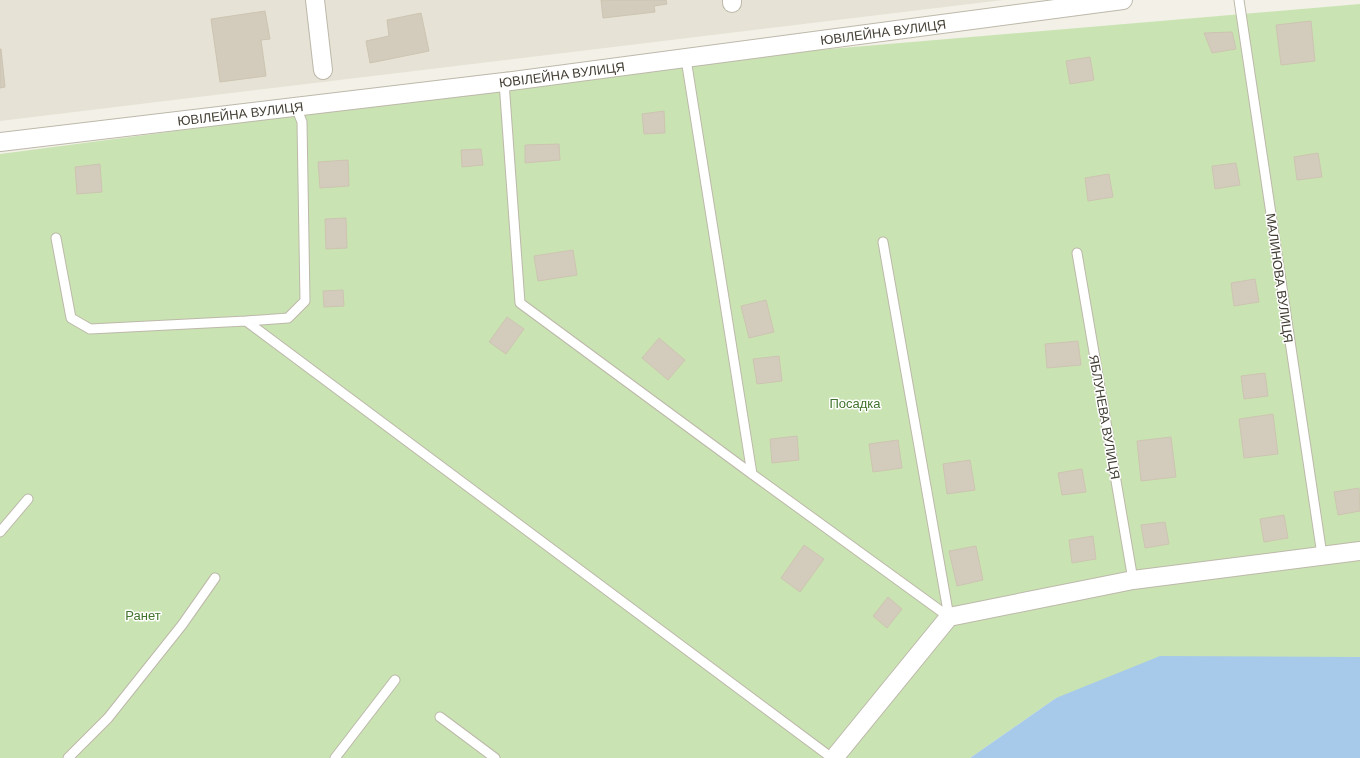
<svg xmlns="http://www.w3.org/2000/svg" width="1360" height="758" viewBox="0 0 1360 758" font-family="Arial,sans-serif">
<style>
.residential{fill:#e6e2d5}
.green{fill:#c9e4b2}
.water{fill:#a7caeb}
.building{fill:#d3ccbd;stroke:#cdc4b1}
.lines{fill:none;stroke-linecap:round;stroke-linejoin:round}
.service-casing{stroke:#bdb8aa;stroke-width:11}
.minor-casing{stroke:#bdb8aa;stroke-width:20}
.service{stroke:#fff;stroke-width:9}
.minor{stroke:#fff;stroke-width:18}
.labels{text-anchor:middle;stroke-width:3;stroke-linejoin:round;paint-order:stroke}
.street-label{font-size:13px;fill:#454036;stroke:#fff}
.park-label{font-size:13px;fill:#42732d;stroke:#fff}
</style>
<rect width="100%" height="100%" fill="#f2f0e7"/>
<path class="residential" d="M0 0H1003L0 121Z"/>
<path class="green" d="M1360 4V657H1254L1056 698 970 758H0V154L759 55Z"/>
<path class="water" d="M1160 656 1360 657V758H970L1056 698Z"/>
<path class="building" d="M601 0H666L667 4 654 6 655 12 603 18Z
M265 11 270 39 261 40 266 76 220 82 211 19Z
M421 13 429 51 370 63 366 41 389 36 387 20Z
M1311 21 1315 61 1281 65 1276 25Z
M1232 32 1236 49 1212 53 1204 33Z
M0 49H1L5 87 0 88Z
M1090 57 1094 80 1070 84 1066 61Z
M664 111 665 133 644 134 642 114Z
M559 144 560 160 525 163V145Z
M481 149 483 165 462 167 461 150Z
M1318 153 1322 177 1297 180 1294 157Z
M348 160 349 186 320 188 318 162Z
M1236 163 1240 185 1215 189 1212 166Z
M100 164 102 192 77 194 75 167Z
M1109 174 1113 197 1088 201 1085 178Z
M346 218 347 248 326 249 325 219Z
M573 250 577 275 538 281 534 256Z
M1255 279 1259 302 1234 306 1231 283Z
M343 290 344 306 324 307 323 291Z
M766 300 774 332 749 338 741 306Z
M507 317 524 329 506 354 489 342Z
M659 338 685 360 668 380 642 358Z
M1078 341 1081 365 1047 368 1045 344Z
M779 356 782 381 757 384 753 359Z
M1265 373 1268 396 1244 399 1241 376Z
M1273 414 1278 454 1244 458 1239 419Z
M797 436 799 460 772 463 770 439Z
M1171 437 1176 477 1141 481 1137 441Z
M898 440 902 468 873 472 869 444Z
M970 460 975 490 947 494 943 464Z
M1082 469 1086 492 1062 495 1058 473Z
M1359 488 1360 511 1338 515 1334 492Z
M1284 515 1288 538 1264 542 1260 519Z
M1165 522 1169 544 1145 548 1141 525Z
M1093 536 1096 559 1072 563 1069 540Z
M804 545 824 559 800 592 781 578Z
M976 546 983 580 957 586 949 551Z
M888 597 902 609 887 628 873 616Z"/>
<g class="lines">
<defs>
<path id="service" d="M1239 0 1322 555
M686 59 752 474
M504 82 520 303 752 474 949 617
M56 238 71 318 90 329 246 321 832 758
M883 242 949 617
M1077 253 1133 580
M246 321 288 318 305 301 302 122 296 107
M0 532 28 499
M440 717 495 758
M68 758 108 718 182 625 215 578
M335 758 395 680"/>
<g id="minor">
<path d="M315 0 323 70"/>
<path d="M732 0V3"/>
<path id="s1" d="M0 142 504 82 1123 0"/>
<path d="M834 758 949 617 1133 580 1360 551"/>
</g>
</defs>
<use href="#service" class="service-casing"/>
<use href="#minor" class="minor-casing"/>
<use href="#service" class="service"/>
<use href="#minor" class="minor"/>
</g>
<g class="labels">
<g class="street-label">
<text dy="5" stroke="none"><textPath href="#s1" startOffset="890">ЮВІЛЕЙНА ВУЛИЦЯ</textPath></text>
<text dy="5" stroke="none"><textPath href="#s1" startOffset="566">ЮВІЛЕЙНА ВУЛИЦЯ</textPath></text>
<text dy="5" stroke="none"><textPath href="#s1" startOffset="242">ЮВІЛЕЙНА ВУЛИЦЯ</textPath></text>
<text transform="translate(1280 278) rotate(82)" y="5">МАЛИНОВА ВУЛИЦЯ</text>
<text transform="translate(1105 417) rotate(80)" y="5">ЯБЛУНЕВА ВУЛИЦЯ</text>
</g>
<g class="park-label">
<text x="855" y="408">Посадка</text>
<text x="143" y="620">Ранет</text>
</g>
</g>
</svg>
